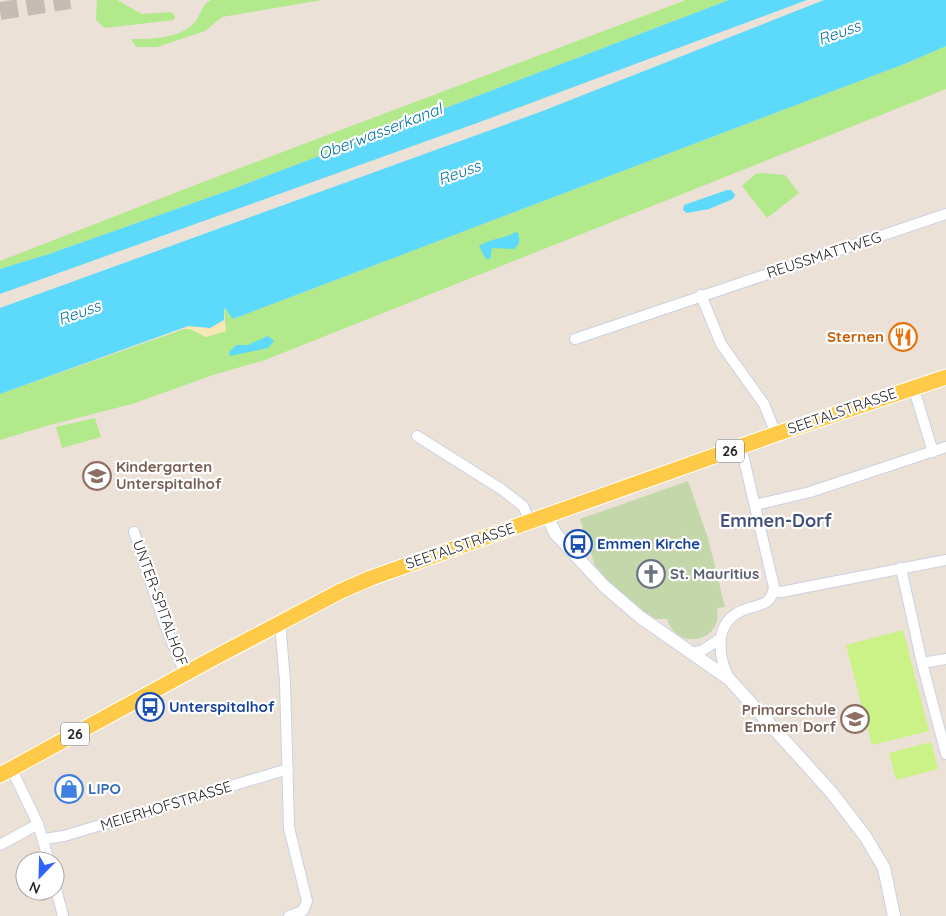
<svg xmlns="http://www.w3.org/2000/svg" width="946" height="916" viewBox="0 0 946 916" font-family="Quicksand,sans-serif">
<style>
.green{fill:#b1e98b}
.sand{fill:#f5e8b4}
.cemetery{fill:#c3d7ab}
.pitch{fill:#caf286}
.water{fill:#5cd9fb}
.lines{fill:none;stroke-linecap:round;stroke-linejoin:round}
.motorway-tunnel{stroke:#c5bcb3;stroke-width:18;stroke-dasharray:18 9;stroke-linecap:butt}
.minor-casing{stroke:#cbd1e2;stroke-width:12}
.tertiary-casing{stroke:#cbd1e2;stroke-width:14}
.primary-casing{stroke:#fff;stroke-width:17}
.minor{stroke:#fff;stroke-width:10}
.tertiary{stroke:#fff;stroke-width:12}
.primary{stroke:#ffca48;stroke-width:15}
.labels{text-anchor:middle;stroke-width:4.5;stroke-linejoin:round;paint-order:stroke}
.shield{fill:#fff;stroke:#686868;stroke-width:1}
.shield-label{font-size:14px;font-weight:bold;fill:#272727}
.street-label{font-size:15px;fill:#272727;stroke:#fff}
.food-label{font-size:15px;font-weight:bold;fill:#c56008;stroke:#fff;text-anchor:end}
.education-label{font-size:15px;font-weight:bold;fill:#785e54;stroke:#fff;text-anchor:start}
.transit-label{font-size:15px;font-weight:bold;fill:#164399;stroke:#fff;text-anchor:start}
.worship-label{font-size:15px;font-weight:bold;fill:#5b616d;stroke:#fff;text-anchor:start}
.shop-label{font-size:15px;font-weight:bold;fill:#366cbe;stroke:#fff;text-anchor:start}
.water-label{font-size:16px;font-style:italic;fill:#0073a1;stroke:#fff}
.quarter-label{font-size:18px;font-weight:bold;fill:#43507b;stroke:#fff}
</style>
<rect width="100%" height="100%" fill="#ece1d6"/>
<path class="green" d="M97 0H117L142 14 171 12 175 16 174 20 105 28 96 20Z
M211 0H322L222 17 205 31 157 47H136L131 39C152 39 180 39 195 22 201 15 201 5 211 0Z
M686 0H729L230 190 49 254 0 269V261L203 182Z
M946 46V89L265 360 213 375 132 404 46 426 0 440V394L184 329H190L206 337 226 331 224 307 233 319 907 63Z
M761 173 785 175 799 193 767 218 742 186 755 174Z
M95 418 101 437 62 448 56 427Z"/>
<path class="sand" d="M224 320 226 331 206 337 190 329H184L188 326 210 328Z"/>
<path class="cemetery" d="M688 481 708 538 725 607 717 608C724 641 678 653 667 619H655L630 603 596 569 580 519Z"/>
<path class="pitch" d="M903 630 929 731 872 745 846 645Z
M931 742 938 769 896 780 889 753Z"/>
<path class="water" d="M729 0H807L488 119 0 294V269L49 254 230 190Z
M824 0H946V46L907 63 233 319 224 307V320L210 328 188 326 0 394V308L540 112Z
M727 190H731L735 195 733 199 709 209 687 213 683 210 684 205Z
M516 232 518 233C520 241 520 244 514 249L492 248 490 259H486L479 246C491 238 504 239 516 232Z
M268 336 274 341 268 348 230 356 229 352 236 345H248Z"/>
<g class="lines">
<path class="motorway-tunnel" d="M0 11 70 0"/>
<defs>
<path id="minor" d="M701 295 721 344 764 404 776 434
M575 339 946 214
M913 386 933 452
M417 436 501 489 523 506 530 521
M755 505 810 492 946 447
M134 532 165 625 185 674
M901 568 922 663 946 754
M773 591 781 592 946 560
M280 623 285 681 289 828 307 901 303 911 289 916
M692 653 703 650 720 639
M922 663 946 659
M729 679C719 658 713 626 739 612 754 604 772 608 774 587L741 447
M11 768 38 824 49 861
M44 839 64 836 288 769
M0 845 38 824
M55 885 63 916"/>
<path id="tertiary" d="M547 515 555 533 604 586 640 617 729 679 832 793 865 836 884 868 894 916"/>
<path id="primary" d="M0 775 212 659 341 591 371 578 776 434 946 377"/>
</defs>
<use href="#minor" class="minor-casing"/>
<use href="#tertiary" class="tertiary-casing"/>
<use href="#primary" class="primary-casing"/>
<use href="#minor" class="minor"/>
<use href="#tertiary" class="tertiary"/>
<use href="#primary" class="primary"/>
</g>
<defs>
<symbol id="restaurant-ring" viewBox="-11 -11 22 22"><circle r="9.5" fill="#fff" stroke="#e8710a" stroke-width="1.5"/><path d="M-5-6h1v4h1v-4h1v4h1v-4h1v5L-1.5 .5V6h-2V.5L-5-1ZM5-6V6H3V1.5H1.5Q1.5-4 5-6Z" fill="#e8710a"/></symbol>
<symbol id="school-ring" viewBox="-11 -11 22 22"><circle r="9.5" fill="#fff" stroke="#8d6e63" stroke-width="1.5"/><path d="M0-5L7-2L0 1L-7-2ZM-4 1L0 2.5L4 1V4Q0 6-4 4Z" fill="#8d6e63"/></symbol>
<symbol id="bus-ring" viewBox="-11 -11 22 22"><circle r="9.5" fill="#fff" stroke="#1a4fb4" stroke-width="1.5"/><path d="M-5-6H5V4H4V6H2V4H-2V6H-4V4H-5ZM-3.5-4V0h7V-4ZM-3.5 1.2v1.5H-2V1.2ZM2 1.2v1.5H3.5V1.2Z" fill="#1a4fb4"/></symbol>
<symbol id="church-ring" viewBox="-11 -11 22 22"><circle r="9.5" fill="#fff" stroke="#6b7280" stroke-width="1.5"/><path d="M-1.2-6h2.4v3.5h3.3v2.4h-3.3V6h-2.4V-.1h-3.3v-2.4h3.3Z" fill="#6b7280"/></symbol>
<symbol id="shop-ring" viewBox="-11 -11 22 22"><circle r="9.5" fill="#fff" stroke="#3f7fe0" stroke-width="1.5"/><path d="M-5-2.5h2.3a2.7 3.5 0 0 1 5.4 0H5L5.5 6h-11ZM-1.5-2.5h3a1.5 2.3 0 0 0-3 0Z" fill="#3f7fe0"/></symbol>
</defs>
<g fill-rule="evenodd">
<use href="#restaurant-ring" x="887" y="321" width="32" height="32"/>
<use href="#school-ring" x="81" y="460" width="32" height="32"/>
<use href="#bus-ring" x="562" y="528" width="32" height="32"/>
<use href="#church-ring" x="635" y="558" width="32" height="32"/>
<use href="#bus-ring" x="134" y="691" width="32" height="32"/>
<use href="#school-ring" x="839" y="703" width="32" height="32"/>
<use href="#shop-ring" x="53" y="773" width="32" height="32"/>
</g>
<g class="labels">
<g class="shield">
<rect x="716" y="439.5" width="28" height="23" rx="4"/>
<rect x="61" y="722.5" width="28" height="23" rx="4"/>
</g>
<g class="shield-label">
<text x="730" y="456">26</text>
<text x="75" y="739">26</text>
</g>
<g class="street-label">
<text transform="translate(824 255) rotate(-18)" y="5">REUSSMATTWEG</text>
<text transform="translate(842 411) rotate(-19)" y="5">SEETALSTRASSE</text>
<text transform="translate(460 546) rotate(-19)" y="5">SEETALSTRASSE</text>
<text transform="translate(160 603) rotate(70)" y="5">UNTER-SPITALHOF</text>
<text transform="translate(166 806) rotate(-17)" y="5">MEIERHOFSTRASSE</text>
</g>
<g class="food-label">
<text x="884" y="342">Sternen</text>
</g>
<g class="education-label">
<text x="116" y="472">Kindergarten<tspan x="116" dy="17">Unterspitalhof</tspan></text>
<text x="836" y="715" text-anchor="end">Primarschule<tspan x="836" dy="17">Emmen Dorf</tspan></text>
</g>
<g class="transit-label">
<text x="597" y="549">Emmen Kirche</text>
<text x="169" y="712">Unterspitalhof</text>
</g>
<g class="worship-label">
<text x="670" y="579">St. Mauritius</text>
</g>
<g class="shop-label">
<text x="88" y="794">LIPO</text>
</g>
<g class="water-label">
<text transform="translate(839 32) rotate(-20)" y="6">Reuss</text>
<text transform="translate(380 131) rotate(-21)" y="6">Oberwasserkanal</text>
<text transform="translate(459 172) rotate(-20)" y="6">Reuss</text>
<text transform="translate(79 312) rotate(-20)" y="6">Reuss</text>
</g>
<g class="quarter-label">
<text x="776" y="527">Emmen-Dorf</text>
</g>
</g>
<g transform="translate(40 876) rotate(203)"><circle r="24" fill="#ffffff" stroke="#a9a9a9"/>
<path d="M0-4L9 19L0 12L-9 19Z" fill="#2f62ff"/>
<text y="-8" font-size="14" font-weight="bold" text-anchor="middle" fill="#272727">N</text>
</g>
</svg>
